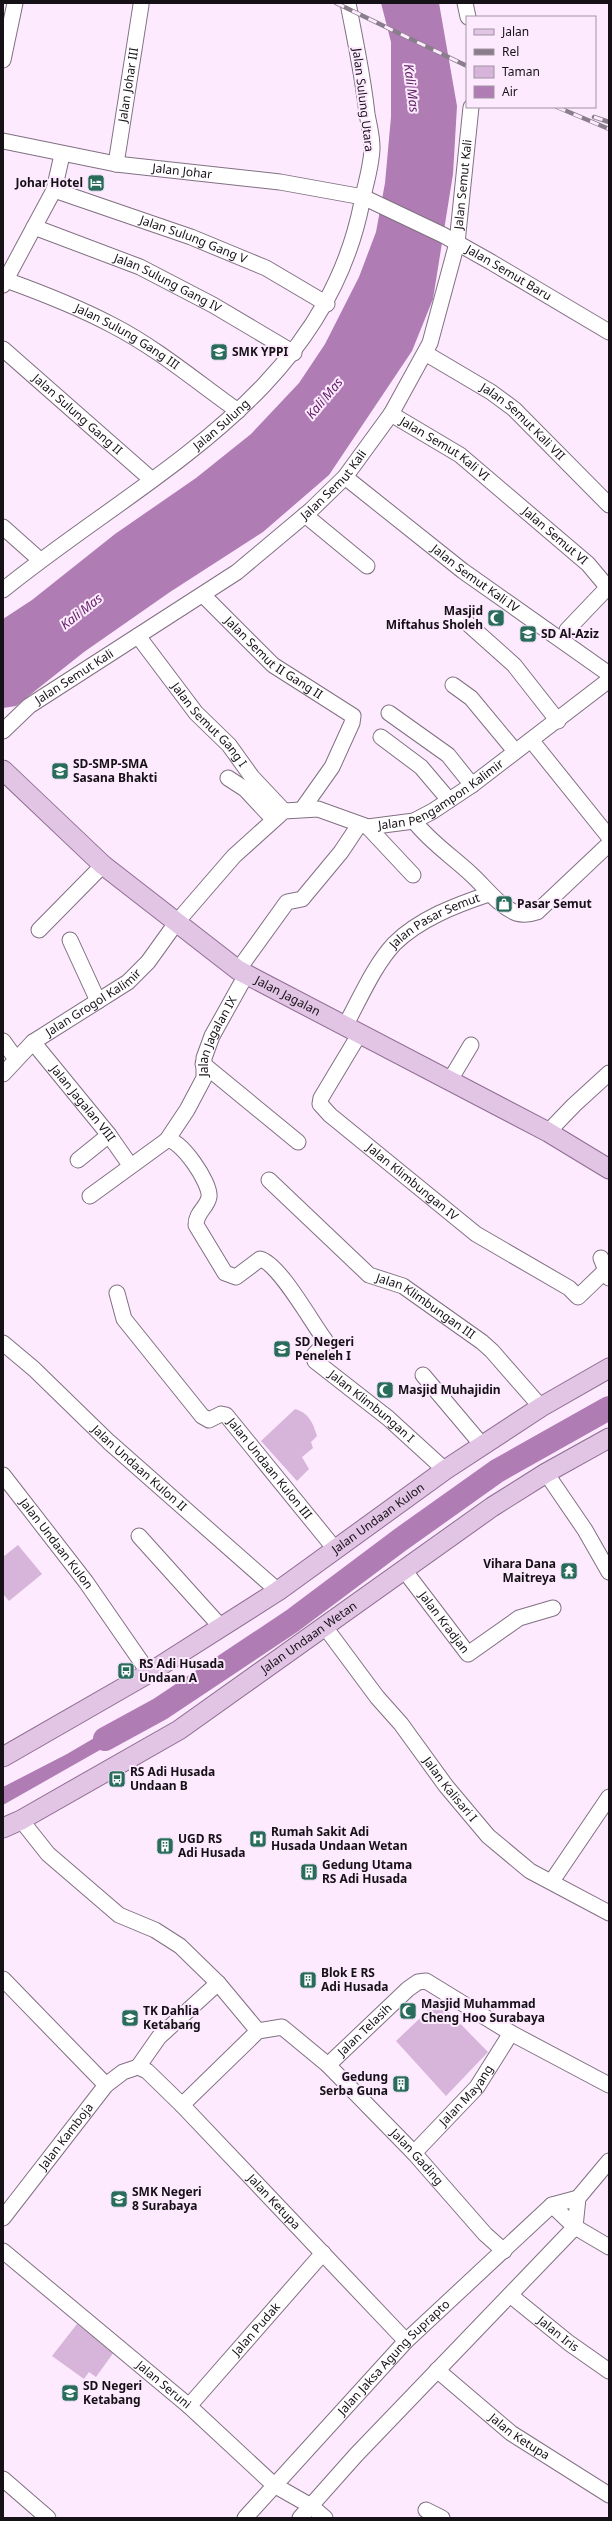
<svg xmlns="http://www.w3.org/2000/svg" width="612" height="2521" viewBox="0 0 612 2521" font-family="'Noto Sans',sans-serif">
<style>
.green{fill:#d7b4d9}
.water{fill:#b07cb4}
.lines{fill:none;stroke-linecap:round;stroke-linejoin:round}
.river{stroke:#b07cb4;stroke-width:24}
.minor-casing{stroke:#817082;stroke-width:17}
.major-casing{stroke:#8e6c91;stroke-width:21}
.minor{stroke:#fff;stroke-width:15}
.major{stroke:#e2c4e5;stroke-width:19}
.rail-casing{stroke:#8b7e8c;stroke-width:4.5}
.rail{stroke:#fdeafe;stroke-width:3;stroke-dasharray:9;stroke-linecap:butt}
.labels{text-anchor:middle;stroke-width:4;stroke-linejoin:round;paint-order:stroke}
.street-label{font-size:12px;fill:#161017;stroke:#fdeafe}
.poi-label{font-size:12px;font-weight:bold;fill:#161017;stroke:#fdeafe;text-anchor:start}
.water-label{font-size:13px;font-style:italic;fill:#5f1f65;stroke:#fdeafe}
</style>
<rect width="100%" height="100%" fill="#fdeafe"/>
<path class="green" d="M295 1409C309 1413 313 1423 317 1436L311 1442 313 1448 302 1457 309 1469 297 1481 261 1441Z
M18 1545 42 1574 9 1601 3 1594V1557Z
M438 2001 488 2052 446 2096 396 2041Z
M77 2324 114 2352 96 2377 89 2372 84 2379 52 2356Z"/>
<path class="water" d="M381 3H439L457 106 453 174 433 299 412 351 329 475 263 532 170 592 84 652 16 706 3 708V619L32 600 115 534 196 478 251 434 299 383 325 344 359 277 376 232 385 183 391 117V42Z
M130 1717 137 1729 3 1805V1787L67 1754Z"/>
<g class="lines">
<path class="river" d="M105 1739 160 1709 292 1621 400 1540 497 1471 609 1408"/>
<defs>
<g id="minor">
<path d="M465 3 468 17"/>
<path d="M3 60 15 3"/>
<path id="s1" d="M3 141 116 164 280 182 363 197 443 235 491 262 609 332"/>
<path id="s2" d="M116 164 141 5"/>
<path id="s3" d="M54 190 191 237 266 268 327 304"/>
<path id="s4" d="M34 227 140 267 213 305 294 353"/>
<path id="s5" d="M6 280C42 293 78 307 112 325 157 348 197 382 238 411"/>
<path d="M3 285 54 190 62 155"/>
<path id="s6" d="M3 349 152 480"/>
<path id="s7" d="M425 353 491 392 514 409 609 505"/>
<path id="s8" d="M391 414 460 455 588 564 609 589"/>
<path id="s9" d="M345 477 463 571 609 674"/>
<path d="M305 515 367 566"/>
<path d="M3 527 40 560"/>
<path id="s10" d="M3 590C142 477 324 396 362 202 365 185 372 165 372 147 372 136 369 125 367 114 363 76 355 40 348 3"/>
<path id="s11" d="M203 595 273 665 353 716 352 723 332 767 303 808"/>
<path d="M458 615 514 665 558 721"/>
<path d="M567 630 608 587"/>
<path id="s12" d="M138 636 196 713 229 745 252 777 284 811"/>
<path d="M453 685 471 698 515 751"/>
<path d="M389 713 448 755 472 785"/>
<path id="s13" d="M3 731 29 706 237 572 311 510 345 477 391 414 430 343 457 243 471 107"/>
<path d="M381 737 421 767 449 800"/>
<path d="M531 740 609 837"/>
<path d="M228 778 245 789 273 819"/>
<path d="M414 821C430 842 453 857 472 875 486 888 498 905 516 913 523 915 531 914 537 912L609 844"/>
<path d="M368 827 413 875"/>
<path d="M39 930 103 865"/>
<path d="M70 940 98 1001"/>
<path d="M238 970 287 902 302 899 341 852 359 825"/>
<path id="s14" d="M345 1026C360 999 373 967 394 944 419 919 456 905 489 894"/>
<path id="s15" d="M360 1033 321 1098 320 1104 330 1115 476 1234 569 1288 578 1297 606 1270"/>
<path d="M3 1041 16 1059"/>
<path id="s16" d="M33 1042 109 1135 130 1165"/>
<path d="M203 1064 298 1142"/>
<path id="s17" d="M3 1074 33 1042 128 982 148 962 176 923 234 856 284 811 318 809 368 827 414 821 433 811 472 785 609 680"/>
<path d="M450 1080 471 1045"/>
<path d="M548 1132 574 1105 609 1073"/>
<path id="s18" d="M167 1140C180 1138 211 1183 209 1197 207 1208 196 1212 196 1225L225 1273 236 1277 260 1259C279 1263 312 1323 325 1340V1343L314 1355 315 1361 388 1418 445 1470"/>
<path d="M78 1160 109 1135"/>
<path id="s19" d="M269 1180 369 1275 403 1286 482 1342 492 1351 541 1407"/>
<path id="s20" d="M90 1196 167 1140 187 1110 204 1078V1058L212 1036 246 975"/>
<path d="M601 1258 609 1278"/>
<path id="s21" d="M117 1293 124 1319 202 1416 209 1420 221 1414 226 1415 335 1549"/>
<path id="s22" d="M3 1343 34 1369 109 1442 278 1591"/>
<path d="M423 1375 482 1445"/>
<path d="M546 1473 585 1530 609 1572"/>
<path id="s23" d="M3 1475 86 1582 149 1673"/>
<path d="M139 1536 221 1627"/>
<path id="s24" d="M404 1570 468 1654 519 1618 553 1608"/>
<path id="s25" d="M325 1627 377 1697 401 1724 446 1786 488 1836 530 1871 609 1913"/>
<path d="M21 1820 48 1854 119 1915 155 1930 180 1946 218 1983 258 2031"/>
<path d="M552 1881 609 1797"/>
<path d="M3 1979 106 2085"/>
<path id="s26" d="M328 2065 414 2153 485 2234 504 2251"/>
<path id="s27" d="M138 2067 147 2071 182 2105 406 2341"/>
<path d="M138 2067 159 2037 218 1983"/>
<path id="s28" d="M182 2105 258 2031 282 2027 328 2065 408 1989 418 1982 426 1981 511 2033 609 2085"/>
<path id="s29" d="M414 2153 477 2087 511 2033"/>
<path d="M552 2205 575 2227 609 2247"/>
<path id="s30" d="M3 2218 106 2085 123 2072 138 2067"/>
<path d="M575 2227 578 2198 609 2161"/>
<path id="s31" d="M3 2251 189 2406 274 2485 311 2506 325 2518"/>
<path id="s32" d="M510 2295 569 2343 609 2371"/>
<path id="s33" d="M437 2370 511 2433 609 2495"/>
<path id="s34" d="M189 2406 323 2253"/>
<path d="M3 2479 48 2518"/>
<path d="M426 2510 442 2518"/>
<path id="s35" d="M245 2518 406 2341 552 2205 578 2198"/>
<path d="M300 2518 356 2455 575 2227"/>
</g>
<g id="major">
<path id="s36" d="M3 770 103 865 238 970 548 1132 609 1169"/>
<path id="s37" d="M3 1757 149 1673 278 1591 445 1470 541 1407 609 1368"/>
<path id="s38" d="M3 1828 21 1820 179 1730 492 1507 546 1473 609 1438"/>
</g>
</defs>
<use href="#minor" class="minor-casing"/>
<use href="#major" class="major-casing"/>
<use href="#minor" class="minor"/>
<use href="#major" class="major"/>
<defs>
<path id="rail" d="M336 3 467 66
M557 107 609 129
M594 117 609 122"/>
</defs>
<use href="#rail" class="rail-casing"/>
<use href="#rail" class="rail"/>
</g>
<defs>
<symbol id="hotel-square" viewBox="-11 -11 22 22"><rect x="-9" y="-9" width="18" height="18" rx="4" fill="#2a6c5c" stroke="#fdeafe"/><path d="M-6-4.5h1.5V1H6V5H4.5V3h-9V5H-6ZM-4 0a1.8 1.8 0 1 1 3.6 0ZM.5 0V-2.5h3Q6-2.5 6 0Z" fill="#fff"/></symbol>
<symbol id="school-square" viewBox="-11 -11 22 22"><rect x="-9" y="-9" width="18" height="18" rx="4" fill="#2a6c5c" stroke="#fdeafe"/><path d="M0-5L7-2L0 1L-7-2ZM-4 1L0 2.5L4 1V4Q0 6-4 4Z" fill="#fff"/></symbol>
<symbol id="mosque-square" viewBox="-11 -11 22 22"><rect x="-9" y="-9" width="18" height="18" rx="4" fill="#2a6c5c" stroke="#fdeafe"/><path d="M3.5-4.9A6 6 0 1 0 3.5 4.9A5 5 0 1 1 3.5-4.9Z" fill="#fff"/></symbol>
<symbol id="shop-square" viewBox="-11 -11 22 22"><rect x="-9" y="-9" width="18" height="18" rx="4" fill="#2a6c5c" stroke="#fdeafe"/><path d="M-5-2.5h2.3a2.7 3.5 0 0 1 5.4 0H5L5.5 6h-11ZM-1.5-2.5h3a1.5 2.3 0 0 0-3 0Z" fill="#fff"/></symbol>
<symbol id="temple-square" viewBox="-11 -11 22 22"><rect x="-9" y="-9" width="18" height="18" rx="4" fill="#2a6c5c" stroke="#fdeafe"/><path d="M0-6L5-2H3V0L6.5 2.5H4V6H1.5V3h-3V6H-4V2.5H-6.5L-3 0V-2H-5Z" fill="#fff"/></symbol>
<symbol id="bus-square" viewBox="-11 -11 22 22"><rect x="-9" y="-9" width="18" height="18" rx="4" fill="#2a6c5c" stroke="#fdeafe"/><path d="M-5-6H5V4H4V6H2V4H-2V6H-4V4H-5ZM-3.5-4V0h7V-4ZM-3.5 1.2v1.5H-2V1.2ZM2 1.2v1.5H3.5V1.2Z" fill="#fff"/></symbol>
<symbol id="hospital-square" viewBox="-11 -11 22 22"><rect x="-9" y="-9" width="18" height="18" rx="4" fill="#2a6c5c" stroke="#fdeafe"/><path d="M-5-5h3v3.5h4V-5h3V5h-3V1.5h-4V5h-3Z" fill="#fff"/></symbol>
<symbol id="building-square" viewBox="-11 -11 22 22"><rect x="-9" y="-9" width="18" height="18" rx="4" fill="#2a6c5c" stroke="#fdeafe"/><path d="M-4-6H4V6H1V3H-1V6H-4ZM-2.5-4.3h1.7v1.8h-1.7ZM.8-4.3h1.7v1.8H.8ZM-2.5-1h1.7V.8h-1.7ZM.8-1h1.7V.8H.8Z" fill="#fff"/></symbol>
</defs>
<g fill-rule="evenodd">
<use href="#hotel-square" x="86" y="173" width="20" height="20"/>
<use href="#school-square" x="209" y="342" width="20" height="20"/>
<use href="#mosque-square" x="486" y="608" width="20" height="20"/>
<use href="#school-square" x="518" y="624" width="20" height="20"/>
<use href="#school-square" x="50" y="761" width="20" height="20"/>
<use href="#shop-square" x="494" y="894" width="20" height="20"/>
<use href="#school-square" x="272" y="1339" width="20" height="20"/>
<use href="#mosque-square" x="375" y="1380" width="20" height="20"/>
<use href="#temple-square" x="559" y="1561" width="20" height="20"/>
<use href="#bus-square" x="116" y="1661" width="20" height="20"/>
<use href="#bus-square" x="107" y="1769" width="20" height="20"/>
<use href="#hospital-square" x="248" y="1829" width="20" height="20"/>
<use href="#building-square" x="155" y="1836" width="20" height="20"/>
<use href="#building-square" x="299" y="1862" width="20" height="20"/>
<use href="#building-square" x="298" y="1970" width="20" height="20"/>
<use href="#mosque-square" x="398" y="2001" width="20" height="20"/>
<use href="#school-square" x="120" y="2008" width="20" height="20"/>
<use href="#building-square" x="391" y="2074" width="20" height="20"/>
<use href="#school-square" x="109" y="2189" width="20" height="20"/>
<use href="#school-square" x="60" y="2383" width="20" height="20"/>
</g>
<g class="labels">
<g class="street-label">
<text dy="4" stroke="none"><textPath href="#s2" startOffset="80">Jalan Johar III</textPath></text>
<text transform="translate(363 100) rotate(83)" y="4">Jalan Sulung Utara</text>
<text dy="4" stroke="none"><textPath href="#s1" startOffset="182">Jalan Johar</textPath></text>
<text dy="4" stroke="none"><textPath href="#s13" startOffset="749">Jalan Semut Kali</textPath></text>
<text dy="4" stroke="none"><textPath href="#s3" startOffset="148">Jalan Sulung Gang V</textPath></text>
<text dy="4" stroke="none"><textPath href="#s1" startOffset="529">Jalan Semut Baru</textPath></text>
<text dy="4" stroke="none"><textPath href="#s4" startOffset="145">Jalan Sulung Gang IV</textPath></text>
<text dy="4" stroke="none"><textPath href="#s5" startOffset="134">Jalan Sulung Gang III</textPath></text>
<text dy="4" stroke="none"><textPath href="#s6" startOffset="99">Jalan Sulung Gang II</textPath></text>
<text dy="4" stroke="none"><textPath href="#s7" startOffset="120">Jalan Semut Kali VII</textPath></text>
<text dy="4" stroke="none"><textPath href="#s10" startOffset="274">Jalan Sulung</textPath></text>
<text dy="4" stroke="none"><textPath href="#s8" startOffset="64">Jalan Semut Kali VI</textPath></text>
<text dy="4" stroke="none"><textPath href="#s13" startOffset="414">Jalan Semut Kali</textPath></text>
<text dy="4" stroke="none"><textPath href="#s8" startOffset="205">Jalan Semut VI</textPath></text>
<text dy="4" stroke="none"><textPath href="#s9" startOffset="165">Jalan Semut Kali IV</textPath></text>
<text dy="4" stroke="none"><textPath href="#s11" startOffset="95">Jalan Semut II Gang II</textPath></text>
<text dy="4" stroke="none"><textPath href="#s13" startOffset="90">Jalan Semut Kali</textPath></text>
<text dy="4" stroke="none"><textPath href="#s12" startOffset="114">Jalan Semut Gang I</textPath></text>
<text dy="4" stroke="none"><textPath href="#s17" startOffset="557">Jalan Pengampon Kalimir</textPath></text>
<text dy="4" stroke="none"><textPath href="#s14" startOffset="143">Jalan Pasar Semut</textPath></text>
<text dy="4" stroke="none"><textPath href="#s36" startOffset="365">Jalan Jagalan</textPath></text>
<text dy="4" stroke="none"><textPath href="#s17" startOffset="116">Jalan Grogol Kalimir</textPath></text>
<text dy="4" stroke="none"><textPath href="#s20" startOffset="212">Jalan Jagalan IX</textPath></text>
<text dy="4" stroke="none"><textPath href="#s16" startOffset="79">Jalan Jagalan VIII</textPath></text>
<text dy="4" stroke="none"><textPath href="#s15" startOffset="203">Jalan Klimbungan IV</textPath></text>
<text dy="4" stroke="none"><textPath href="#s19" startOffset="203">Jalan Klimbungan III</textPath></text>
<text dy="4" stroke="none"><textPath href="#s18" startOffset="406">Jalan Klimbungan I</textPath></text>
<text dy="4" stroke="none"><textPath href="#s22" startOffset="185">Jalan Undaan Kulon II</textPath></text>
<text dy="4" stroke="none"><textPath href="#s21" startOffset="247">Jalan Undaan Kulon III</textPath></text>
<text dy="4" stroke="none"><textPath href="#s37" startOffset="445">Jalan Undaan Kulon</textPath></text>
<text dy="4" stroke="none"><textPath href="#s23" startOffset="87">Jalan Undaan Kulon</textPath></text>
<text dy="4" stroke="none"><textPath href="#s24" startOffset="66">Jalan Kradjan</textPath></text>
<text dy="4" stroke="none"><textPath href="#s38" startOffset="361">Jalan Undaan Wetan</textPath></text>
<text dy="4" stroke="none"><textPath href="#s25" startOffset="205">Jalan Kalisari I</textPath></text>
<text dy="4" stroke="none"><textPath href="#s28" startOffset="241">Jalan Telasih</textPath></text>
<text dy="4" stroke="none"><textPath href="#s29" startOffset="78">Jalan Mayang</textPath></text>
<text dy="4" stroke="none"><textPath href="#s30" startOffset="103">Jalan Kamboja</textPath></text>
<text dy="4" stroke="none"><textPath href="#s26" startOffset="128">Jalan Gading</textPath></text>
<text dy="4" stroke="none"><textPath href="#s27" startOffset="192">Jalan Ketupa</textPath></text>
<text dy="4" stroke="none"><textPath href="#s34" startOffset="102">Jalan Pudak</textPath></text>
<text dy="4" stroke="none"><textPath href="#s32" startOffset="62">Jalan Iris</textPath></text>
<text dy="4" stroke="none"><textPath href="#s35" startOffset="219">Jalan Jaksa Agung Suprapto</textPath></text>
<text dy="4" stroke="none"><textPath href="#s31" startOffset="209">Jalan Seruni</textPath></text>
<text dy="4" stroke="none"><textPath href="#s33" startOffset="106">Jalan Ketupa</textPath></text>
</g>
<g class="poi-label">
<text x="83" y="187" text-anchor="end">Johar Hotel</text>
<text x="232" y="356">SMK YPPI</text>
<text x="483" y="615" text-anchor="end">Masjid<tspan x="483" dy="14">Miftahus Sholeh</tspan></text>
<text x="541" y="638">SD Al-Aziz</text>
<text x="73" y="768">SD-SMP-SMA<tspan x="73" dy="14">Sasana Bhakti</tspan></text>
<text x="517" y="908">Pasar Semut</text>
<text x="295" y="1346">SD Negeri<tspan x="295" dy="14">Peneleh I</tspan></text>
<text x="398" y="1394">Masjid Muhajidin</text>
<text x="556" y="1568" text-anchor="end">Vihara Dana<tspan x="556" dy="14">Maitreya</tspan></text>
<text x="139" y="1668">RS Adi Husada<tspan x="139" dy="14">Undaan A</tspan></text>
<text x="130" y="1776">RS Adi Husada<tspan x="130" dy="14">Undaan B</tspan></text>
<text x="271" y="1836">Rumah Sakit Adi<tspan x="271" dy="14">Husada Undaan Wetan</tspan></text>
<text x="178" y="1843">UGD RS<tspan x="178" dy="14">Adi Husada</tspan></text>
<text x="322" y="1869">Gedung Utama<tspan x="322" dy="14">RS Adi Husada</tspan></text>
<text x="321" y="1977">Blok E RS<tspan x="321" dy="14">Adi Husada</tspan></text>
<text x="421" y="2008">Masjid Muhammad<tspan x="421" dy="14">Cheng Hoo Surabaya</tspan></text>
<text x="143" y="2015">TK Dahlia<tspan x="143" dy="14">Ketabang</tspan></text>
<text x="388" y="2081" text-anchor="end">Gedung<tspan x="388" dy="14">Serba Guna</tspan></text>
<text x="132" y="2196">SMK Negeri<tspan x="132" dy="14">8 Surabaya</tspan></text>
<text x="83" y="2390">SD Negeri<tspan x="83" dy="14">Ketabang</tspan></text>
</g>
<g class="water-label">
<text transform="translate(412 88) rotate(83)" y="5">Kali Mas</text>
<text transform="translate(324 398) rotate(-50)" y="5">Kali Mas</text>
<text transform="translate(81 611) rotate(-38)" y="5">Kali Mas</text>
</g>
</g>
<rect width="612" height="2521" fill="none" stroke="#161017" stroke-width="8"/>
<rect x="466" y="16" width="130" height="92" fill="#fdeafe" stroke="#a193a2"/>
<rect x="474" y="29" width="20" height="6" fill="#e2c4e5" stroke="#a193a2"/>
<text x="502" y="36" font-size="12" fill="#161017">Jalan</text>
<rect x="474" y="49" width="20" height="6" fill="#8b7e8c" stroke="#a193a2"/>
<text x="502" y="56" font-size="12" fill="#161017">Rel</text>
<rect x="474" y="66" width="20" height="12" fill="#d7b4d9" stroke="#a193a2"/>
<text x="502" y="76" font-size="12" fill="#161017">Taman</text>
<rect x="474" y="86" width="20" height="12" fill="#b07cb4" stroke="#a193a2"/>
<text x="502" y="96" font-size="12" fill="#161017">Air</text>
</svg>
